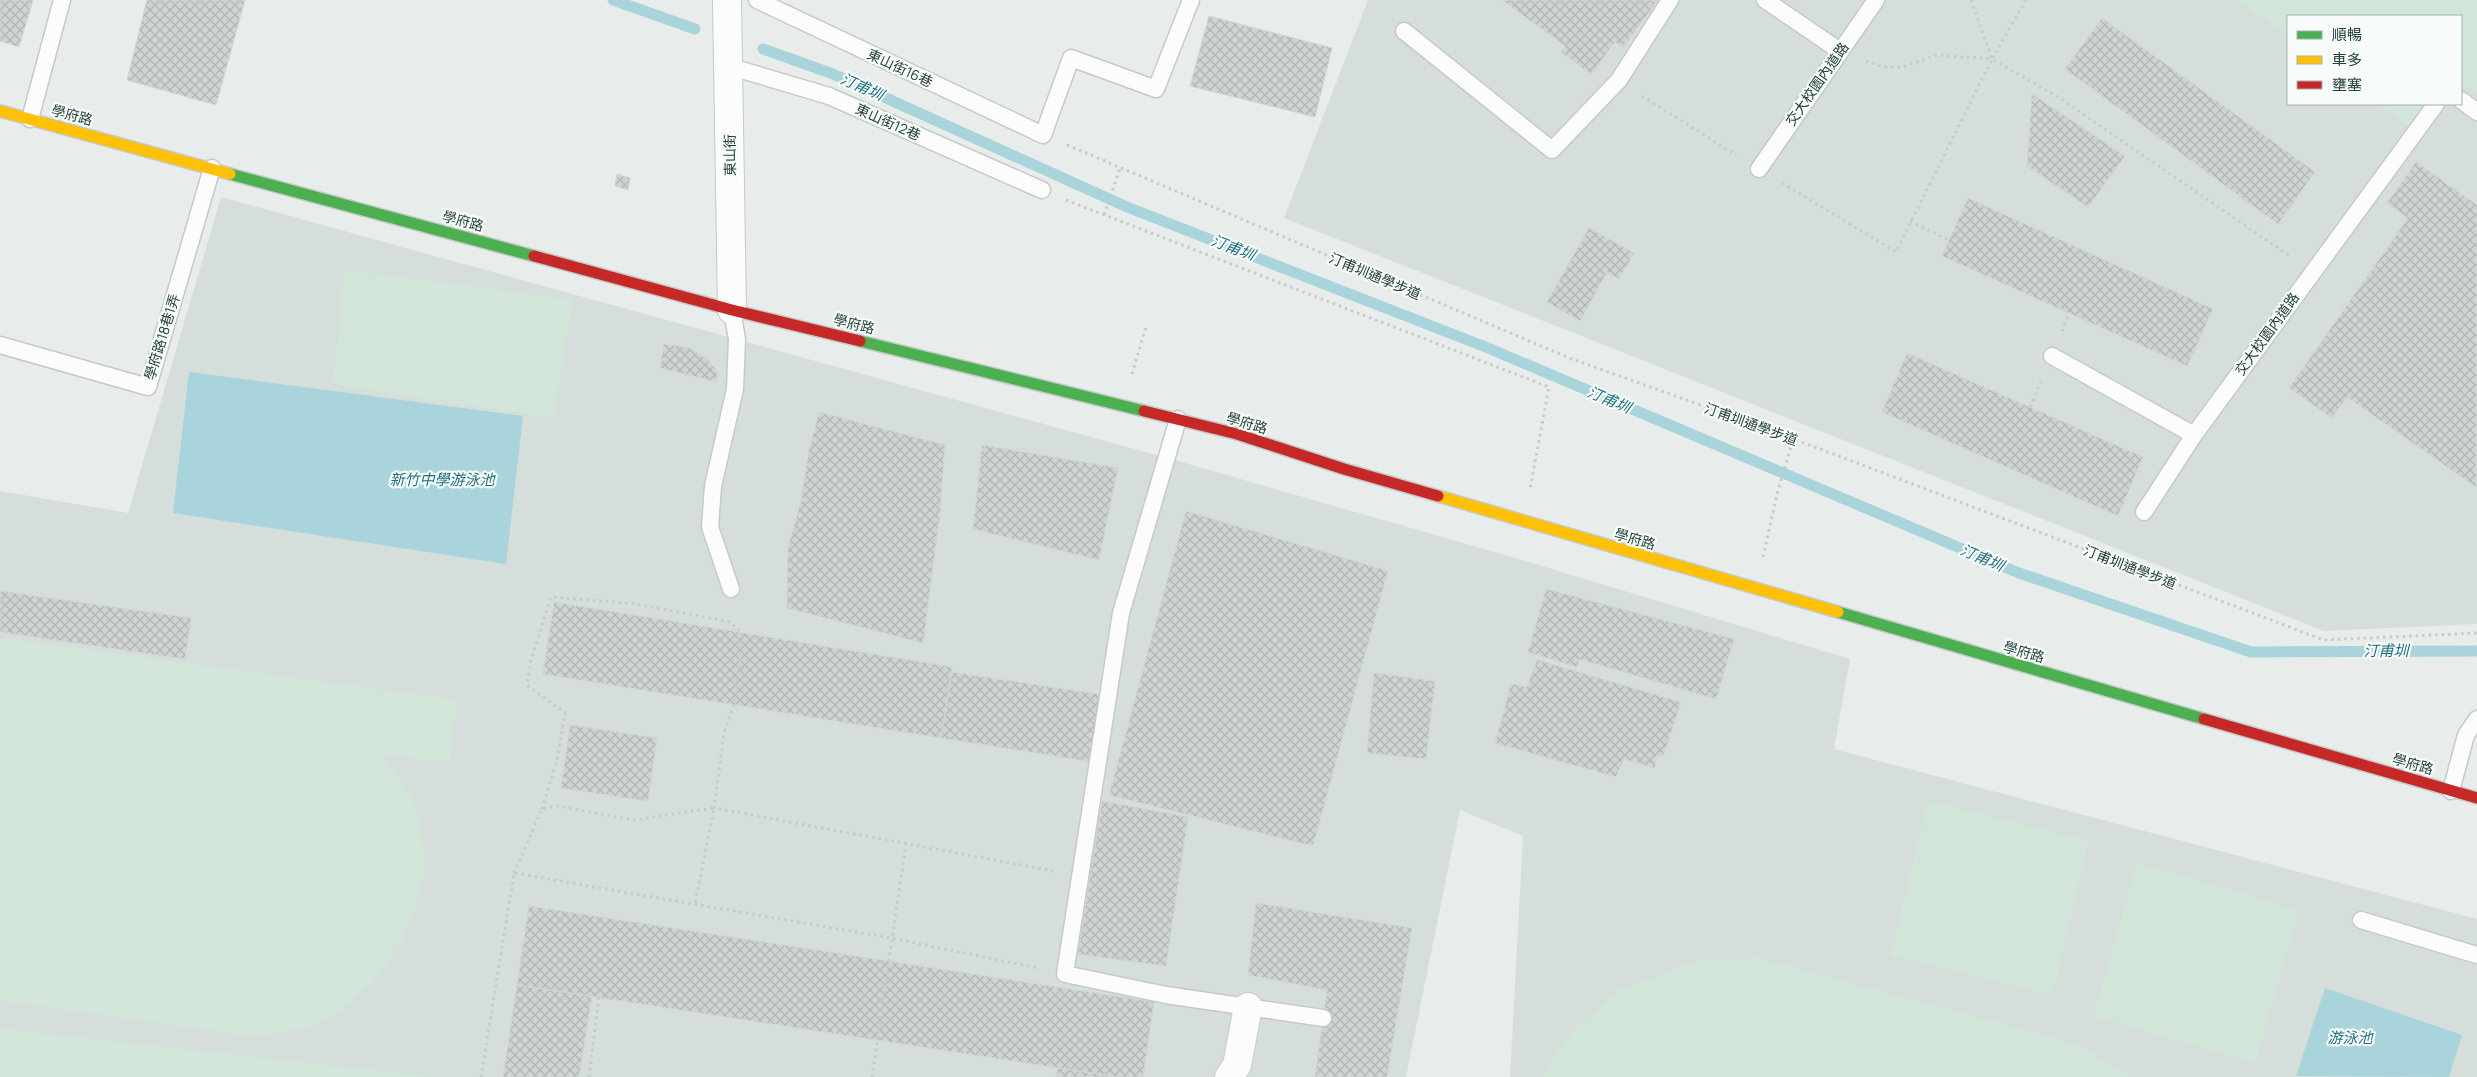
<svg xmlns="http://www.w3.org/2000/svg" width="2477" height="1077" viewBox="0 0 2477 1077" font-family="Manrope,'Noto Sans TC',sans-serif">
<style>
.built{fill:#d6dedb;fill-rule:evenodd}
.grass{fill:#d1e6d8}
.water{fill:#a9d4db}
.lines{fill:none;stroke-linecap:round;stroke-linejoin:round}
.stream{stroke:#a9d4db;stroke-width:11}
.building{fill:url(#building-cross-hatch);stroke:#d1d6d4}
.lane-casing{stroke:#c5cac8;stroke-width:19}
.street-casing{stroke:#c5cac8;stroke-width:30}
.fast-casing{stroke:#c3cbc8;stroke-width:14}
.slow-casing{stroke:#c3cbc8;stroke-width:14}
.jam-casing{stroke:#c3cbc8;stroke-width:14}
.path{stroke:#c3ccca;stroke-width:3;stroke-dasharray:2.5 4;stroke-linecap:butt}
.lane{stroke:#fcfcfc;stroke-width:16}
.street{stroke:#fcfcfc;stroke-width:28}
.fast{stroke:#4caf50;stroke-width:11}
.slow{stroke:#ffc107;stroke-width:11}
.jam{stroke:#c62828;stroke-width:11}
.labels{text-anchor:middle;stroke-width:4.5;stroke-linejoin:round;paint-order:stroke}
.street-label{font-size:14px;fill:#24423a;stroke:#f7fbf9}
.water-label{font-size:15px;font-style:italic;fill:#1c6f80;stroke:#f7fbf9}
</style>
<defs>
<pattern id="building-cross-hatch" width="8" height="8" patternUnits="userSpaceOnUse" patternTransform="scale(1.25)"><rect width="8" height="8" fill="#cfd4d2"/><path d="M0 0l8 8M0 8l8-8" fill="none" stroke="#b2b7b5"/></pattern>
</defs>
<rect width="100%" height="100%" fill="#e8edeb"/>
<path class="built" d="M1368 0H2477V624L2324 631 1284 218ZM2288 16H2461V104H2288Z
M221 197 1185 463 1512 557 1850 659 1834 749 2477 919V1077H1510L1523 836 1460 810 1406 1077H0V491L128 513Z"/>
<path class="grass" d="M2238 0H2477V91L2461 88V16H2288V37Z
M2378 104H2428L2410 128Z
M345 270 572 300 554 418 333 384Z
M0 638 457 700 449 762 381 754 401 780 415 805 422 836 425 871 415 909 399 946 374 981 343 1009 309 1028 253 1036 0 1000Z
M1928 801 2089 841 2052 995 1891 955Z
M2137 863 2299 910 2255 1063 2094 1016Z
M1757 958 2073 1043 2132 1077H1544L1558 1050 1577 1027 1619 990 1697 961Z
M0 1029 56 1035 433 1077H0Z"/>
<path class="water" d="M189 372 523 416 506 564 173 513Z
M2325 988 2462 1035 2449 1077 2296 1076Z"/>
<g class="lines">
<path class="stream" d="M613 0 695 29
M763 49 833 74 1127 207 1488 348 2019 573 2251 652 2477 651"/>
</g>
<path class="building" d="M0 0H33L19 47 0 41Z
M147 0H245L216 105 127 80Z
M1502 0H1658L1623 47 1615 42 1591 74 1561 52 1565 46Z
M1209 16 1332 48 1315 117 1190 86Z
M2102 18 2315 172 2278 224 2065 69Z
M2032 94 2125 156 2088 207 2027 166Z
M2416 162 2477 205 2476 487 2347 397 2332 418 2289 388 2408 218 2387 203Z
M617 174 630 178 628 190 615 186Z
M1968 198 2213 309 2187 366 1942 256Z
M1589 228 1634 253 1619 279 1607 272 1580 321 1547 302Z
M664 344 689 348 706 358 717 370V382L660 368Z
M1907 353 2143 457 2118 516 1882 412Z
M819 412 945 445 940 513 923 643 787 608 788 547 801 501 809 450Z
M982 445 1118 468 1099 560 973 529Z
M1186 511 1388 571 1313 846 1109 795Z
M1546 589 1734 639 1716 699 1579 659 1577 667 1528 652Z
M0 591 191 618 185 659 0 632Z
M554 602 952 667 941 738 543 674Z
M1537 660 1681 702 1663 757 1656 756 1655 768 1624 759 1616 777 1495 743 1511 684 1527 687Z
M952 672 1104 695 1093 762 941 738Z
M1374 673 1435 681 1426 759 1367 753Z
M570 725 657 738 648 801 561 788Z
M1102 801 1188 817 1166 966 1078 954Z
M1256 903 1412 928 1387 1077H1315L1327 990 1248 975Z
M529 906 1154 1002 1143 1077H1118L517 985Z
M517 985 592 996 579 1077H503Z
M1058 1068 1118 1077H1056Z"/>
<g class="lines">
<defs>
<path id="lane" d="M757 0 1043 135 1071 58 1156 89 1191 0
M1765 0 1840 51
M1404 31 1552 150 1619 80 1670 0
M728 66 829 96 1042 190
M2461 100 2477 112
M30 119 62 0
M1759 169 1876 0
M0 345 148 387 212 168
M2052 356 2194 435 2436 104
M1178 419 1121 613 1065 974 1166 995 1323 1018
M2144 512 2194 435
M731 589 710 527 713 486 735 389 737 339 732 310
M2451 791 2466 735 2477 719
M2361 920 2477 955"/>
<path id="street" d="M727 0 732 310
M1229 1077 1237 1065 1248 1007"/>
<path id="fast" d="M230 174 534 256
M860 341 1144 411
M1838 612 2204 719"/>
<path id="slow" d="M0 111 230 174
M1438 496 1838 612"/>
<path id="jam" d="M534 256 732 310 860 341
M1144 411 1237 434 1344 469 1438 496
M2204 719 2477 798"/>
</defs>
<use href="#lane" class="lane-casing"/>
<use href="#street" class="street-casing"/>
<use href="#fast" class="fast-casing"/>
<use href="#slow" class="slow-casing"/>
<use href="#jam" class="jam-casing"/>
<path class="path" d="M1971 0 1992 59 2061 99 2291 257
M1866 61 1883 67H1902L1937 55 1992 59 2026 0
M1642 96 1736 155
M1067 145 1572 359 1762 427 2324 640 2477 633
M1782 183 1896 252 1992 59
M1066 200 1549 387 1530 489
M1104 215 1120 168
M1910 221 1949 240
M2062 331 2069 313
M1132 374 1146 327
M2030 407 2041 381
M1763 557 1777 494 1793 439
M542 809 557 760 565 713 527 685 531 660 551 597 636 604 730 622 742 633 734 705 724 733 714 808 1054 871
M514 873 542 809 558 806 633 820 714 808 695 904
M481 1077 514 873 891 938 1038 968
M589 1077 599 997
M872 1077 906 843"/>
<use href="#lane" class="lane"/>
<use href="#street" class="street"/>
<use href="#fast" class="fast"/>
<use href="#slow" class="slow"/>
<use href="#jam" class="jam"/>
</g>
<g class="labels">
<g class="street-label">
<text transform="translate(900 68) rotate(25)" y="5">東山街16巷</text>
<text transform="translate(1817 84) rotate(-55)" y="5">交大校園內道路</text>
<text transform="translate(72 115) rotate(15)" y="5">學府路</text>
<text transform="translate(888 122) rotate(24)" y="5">東山街12巷</text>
<text transform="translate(730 155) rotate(-91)" y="5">東山街</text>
<text transform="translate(463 221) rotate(15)" y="5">學府路</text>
<text transform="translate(1375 276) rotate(23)" y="5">汀甫圳通學步道</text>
<text transform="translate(854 324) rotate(14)" y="5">學府路</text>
<text transform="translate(2267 334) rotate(-54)" y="5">交大校園內道路</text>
<text transform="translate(162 337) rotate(-73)" y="5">學府路18巷1弄</text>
<text transform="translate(1247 423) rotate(17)" y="5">學府路</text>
<text transform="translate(1751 424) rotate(20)" y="5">汀甫圳通學步道</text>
<text transform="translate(1635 539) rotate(16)" y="5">學府路</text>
<text transform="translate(2130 567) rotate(21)" y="5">汀甫圳通學步道</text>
<text transform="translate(2024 652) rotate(16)" y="5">學府路</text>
<text transform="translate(2413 764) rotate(16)" y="5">學府路</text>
</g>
<g class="water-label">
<text transform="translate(862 87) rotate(24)" y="5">汀甫圳</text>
<text transform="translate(1233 248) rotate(21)" y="5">汀甫圳</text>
<text transform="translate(1609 400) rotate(23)" y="5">汀甫圳</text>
<text x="442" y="485">新竹中學游泳池</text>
<text transform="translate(1982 558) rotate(23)" y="5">汀甫圳</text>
<text x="2386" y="656">汀甫圳</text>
<text x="2350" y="1043">游泳池</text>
</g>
</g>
<rect x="2287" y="15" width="175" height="90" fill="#f7fbf9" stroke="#a3b1ad"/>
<rect x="2297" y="31" width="25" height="8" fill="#4caf50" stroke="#a3b1ad"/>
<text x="2332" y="40" font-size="15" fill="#24423a">順暢</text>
<rect x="2297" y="56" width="25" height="8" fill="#ffc107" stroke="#a3b1ad"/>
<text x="2332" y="65" font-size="15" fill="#24423a">車多</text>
<rect x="2297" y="81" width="25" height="8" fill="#c62828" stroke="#a3b1ad"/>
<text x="2332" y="90" font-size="15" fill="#24423a">壅塞</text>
</svg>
